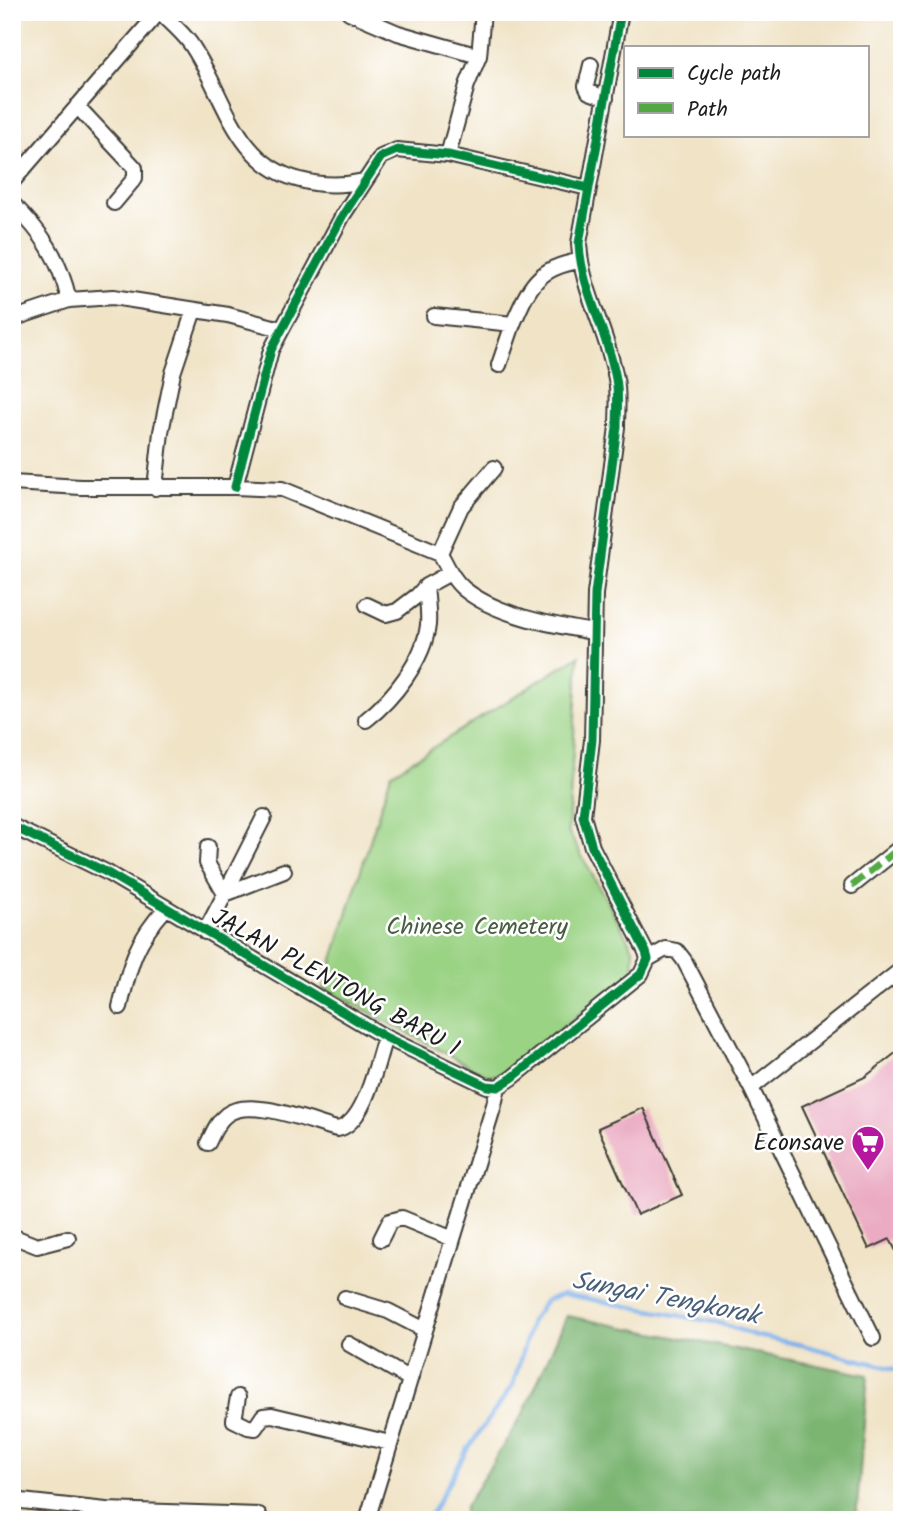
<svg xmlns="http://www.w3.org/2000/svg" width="914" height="1532" viewBox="0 0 914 1532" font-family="Kalam,sans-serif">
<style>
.green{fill:#9bd385;stroke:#5c7850;stroke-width:2}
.forest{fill:#7cb572;stroke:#4c6847;stroke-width:2}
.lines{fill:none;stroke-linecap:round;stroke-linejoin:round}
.stream{stroke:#7db0ea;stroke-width:4.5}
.building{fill:#ebacc3}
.street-casing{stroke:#3c3a36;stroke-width:18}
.street{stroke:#fff;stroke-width:14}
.quiet{stroke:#52a943;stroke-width:7;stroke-dasharray:14 7;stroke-linecap:butt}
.cycleway-casing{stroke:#fff;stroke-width:13}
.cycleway{stroke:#00873e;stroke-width:9}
.labels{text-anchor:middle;stroke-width:5;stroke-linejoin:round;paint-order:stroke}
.park-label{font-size:24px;fill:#485c41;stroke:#fff}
.street-label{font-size:24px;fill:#1c1c1c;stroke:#fff}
.poi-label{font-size:24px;fill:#1c1c1c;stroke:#fff;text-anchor:end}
.water-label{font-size:26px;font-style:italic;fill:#485f79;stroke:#fff}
</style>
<rect width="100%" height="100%" fill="#fff"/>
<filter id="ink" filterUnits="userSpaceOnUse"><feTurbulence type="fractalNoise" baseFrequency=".0143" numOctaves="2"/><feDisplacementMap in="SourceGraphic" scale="14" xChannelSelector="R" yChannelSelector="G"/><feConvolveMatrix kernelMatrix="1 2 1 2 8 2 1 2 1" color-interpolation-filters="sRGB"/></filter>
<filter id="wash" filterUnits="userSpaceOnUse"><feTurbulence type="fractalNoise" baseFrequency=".00686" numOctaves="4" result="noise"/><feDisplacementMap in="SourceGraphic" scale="28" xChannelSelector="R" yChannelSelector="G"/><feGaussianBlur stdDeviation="1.57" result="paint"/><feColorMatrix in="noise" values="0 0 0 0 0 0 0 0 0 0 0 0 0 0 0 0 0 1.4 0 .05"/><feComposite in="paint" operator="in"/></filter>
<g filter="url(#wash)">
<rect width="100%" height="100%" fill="#f0e3c6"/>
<path class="green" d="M579 656 568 831 634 950 633 972 501 1076 486 1075 324 988 391 774Z"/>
<path class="forest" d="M567 1316 868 1375 856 1520H462L465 1507 524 1412Z"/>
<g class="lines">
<path class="stream" d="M428 1520 467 1450 513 1385 531 1322 545 1301 563 1294 719 1323 757 1336 802 1345 902 1371"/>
</g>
<g id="blocks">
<path class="building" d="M902 1048V1263L890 1239 869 1249 802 1106 865 1077Z
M643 1108 682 1195 637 1215 598 1128Z"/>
</g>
</g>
<g filter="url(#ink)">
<use href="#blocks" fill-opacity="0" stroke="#3c3a36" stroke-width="2"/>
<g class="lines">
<defs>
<path id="street" d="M160 12C170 22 182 32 190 43 225 93 233 163 300 180 322 186 342 186 364 181
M349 12 398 33 479 56 467 85 448 155
M479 56 483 12
M591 65 586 86 589 92 606 98
M77 106 135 168V178L114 203
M12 182 159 12
M12 203C43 234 59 257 69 300
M434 316 513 324C529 287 537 267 580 261
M12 319 69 300 113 297 228 315 281 329
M499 365 513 324
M12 483 81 487H235L282 489 440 553
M235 487 271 350 343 215 381 157 397 150 448 155 588 188
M155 488 161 432 173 373 194 310
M440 553C447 566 453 580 464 589 497 616 553 625 593 632
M440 553 461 507 494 468
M367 605 386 614 397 611 418 595 426 586 450 573
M366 720C393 699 424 660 428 625 429 612 427 599 426 586
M12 826 106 872 385 1037 487 1086 498 1087 512 1078 641 974 648 959 646 952 592 847 583 816 592 740 595 594 617 427C617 412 619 394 616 379 608 332 581 290 579 243L621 12
M208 847 207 863 225 894
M852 886 902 846
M225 894 264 817
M205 932 225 894 284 871
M648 959 666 949 677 951 684 960 751 1088 873 1338
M120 1007C130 964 135 942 166 908
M751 1088 902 969
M208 1143C213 1133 217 1122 226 1115 249 1096 310 1122 337 1129 365 1125 377 1061 385 1037
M12 1236 37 1246 68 1238
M381 1239 390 1221 402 1218 453 1239
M345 1298 388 1311 425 1330
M349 1344 410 1379
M238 1397 234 1420 248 1427 255 1428 263 1416 272 1415 390 1443
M12 1500 106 1510 259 1515
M367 1520 494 1105 498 1087"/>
</defs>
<use href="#street" class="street-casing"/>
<use href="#street" class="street"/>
<path class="quiet" d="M852 886 902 846"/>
<defs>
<path id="cycleway" d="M235 487 271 350 343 215 381 157 397 150 448 155 588 188
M12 826 106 872 385 1037 487 1086 498 1087 512 1078 641 974 648 959 646 952 592 847 583 816 592 740 595 594 617 427C617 412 619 394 616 379 608 332 581 290 579 243L621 12"/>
</defs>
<use href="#cycleway" class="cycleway-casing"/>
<use href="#cycleway" class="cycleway"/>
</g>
</g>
<defs>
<symbol id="supermarket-pin" viewBox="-11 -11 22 30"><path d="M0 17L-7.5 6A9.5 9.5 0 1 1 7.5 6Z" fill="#b5179e" stroke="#fff"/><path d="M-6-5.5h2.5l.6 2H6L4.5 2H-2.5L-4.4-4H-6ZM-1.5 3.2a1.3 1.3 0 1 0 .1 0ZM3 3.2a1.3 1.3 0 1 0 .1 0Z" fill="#fff"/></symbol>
</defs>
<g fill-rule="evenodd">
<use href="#supermarket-pin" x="849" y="1123" width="38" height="52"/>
</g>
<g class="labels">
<g class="park-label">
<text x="477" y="934">Chinese Cemetery</text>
</g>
<g class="street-label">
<text transform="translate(336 982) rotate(29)" y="8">JALAN PLENTONG BARU 1</text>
</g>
<g class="poi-label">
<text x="844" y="1150">Econsave</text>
</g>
<g class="water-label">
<text transform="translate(666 1297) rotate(11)" y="9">Sungai Tengkorak</text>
</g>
</g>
<rect width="914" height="1532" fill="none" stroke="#fff" stroke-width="42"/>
<rect x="624" y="46" width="245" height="91" fill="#ffffff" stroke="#a4a4a4" stroke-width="2"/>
<rect x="638" y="68" width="35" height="10" fill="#00873e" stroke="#a4a4a4" stroke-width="2"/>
<text x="687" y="80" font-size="21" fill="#1c1c1c">Cycle path</text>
<rect x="638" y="103" width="35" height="10" fill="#52a943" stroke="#a4a4a4" stroke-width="2"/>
<text x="687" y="116" font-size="21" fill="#1c1c1c">Path</text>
</svg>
